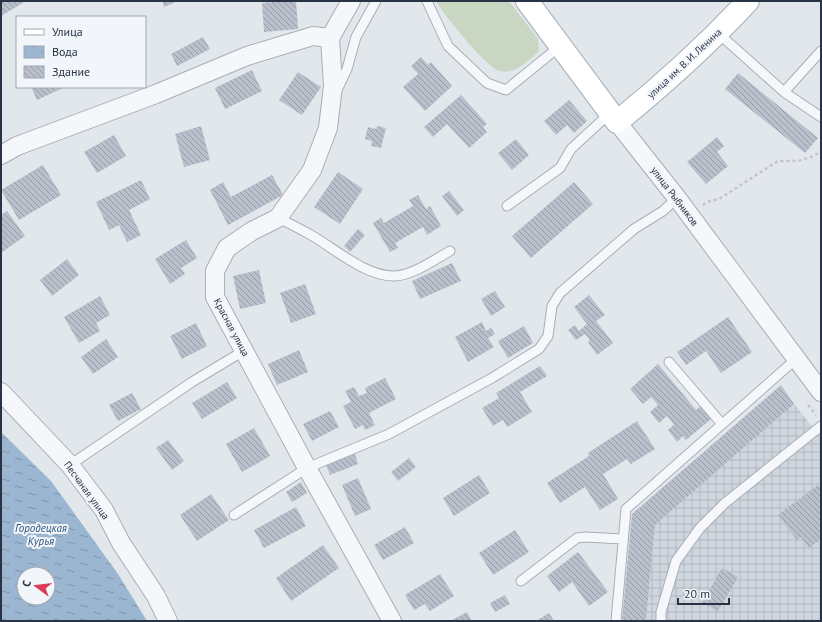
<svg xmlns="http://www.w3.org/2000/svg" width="822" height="622" viewBox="0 0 822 622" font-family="'PT Sans',sans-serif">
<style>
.industrial{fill:url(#industrial-grid)}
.grass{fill:#c9d7c2}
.water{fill:url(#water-ripples);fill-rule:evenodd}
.building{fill:url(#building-back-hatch)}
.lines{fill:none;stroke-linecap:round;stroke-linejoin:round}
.lane-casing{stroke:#a6aeb7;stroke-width:11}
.street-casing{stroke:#a6aeb7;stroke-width:20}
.secondary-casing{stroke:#a6aeb7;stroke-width:24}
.path{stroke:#c0c4cb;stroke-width:2.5;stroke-dasharray:3 3;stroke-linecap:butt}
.lane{stroke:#f6f7fa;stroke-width:9}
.street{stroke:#f6f7fa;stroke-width:18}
.secondary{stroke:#fff;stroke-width:22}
.labels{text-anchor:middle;stroke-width:4;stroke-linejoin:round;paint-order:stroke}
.street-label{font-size:10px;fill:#283446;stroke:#f2f5f9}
.water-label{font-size:11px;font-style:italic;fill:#2d567f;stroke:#f2f5f9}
</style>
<defs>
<pattern id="industrial-grid" width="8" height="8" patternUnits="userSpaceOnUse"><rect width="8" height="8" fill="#d0d6de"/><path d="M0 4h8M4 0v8" fill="none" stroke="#b3b8c0"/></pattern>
<pattern id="water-ripples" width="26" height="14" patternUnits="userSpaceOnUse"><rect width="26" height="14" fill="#9ab6d0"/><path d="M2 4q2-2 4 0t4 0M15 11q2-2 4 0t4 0" fill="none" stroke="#7e95ab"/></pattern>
<pattern id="building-back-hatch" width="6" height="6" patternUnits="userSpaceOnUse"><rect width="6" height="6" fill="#b9c0cb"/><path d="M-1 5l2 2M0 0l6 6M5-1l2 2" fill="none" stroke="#969da7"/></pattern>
</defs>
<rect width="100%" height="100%" fill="#e2e7ec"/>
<path class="industrial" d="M794 404 821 437V621H646L655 525Z"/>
<path class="grass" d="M436 1H509L538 39 539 51C529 61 512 77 497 70 484 64 443 14 436 1Z"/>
<path class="water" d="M1 432 51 481 118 574 147 621H1ZM24 574H48V598H24Z"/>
<path class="building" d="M1 1H26L1 16Z
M162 1H178L164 7Z
M283 1H296L298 29 264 32 262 3Z
M203 37 210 49 177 66 171 54Z
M421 57 428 65 431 62 452 86 425 111 403 87 418 74 411 66Z
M252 70 262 91 225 109 215 88Z
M298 72 321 87 302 115 279 100Z
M738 73 818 138 805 153 725 89Z
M31 87H65L37 100Z
M461 95 487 124 483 127 487 132 469 148 447 124 433 137 424 127Z
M569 100 587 121 574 133 567 125 556 135 544 121Z
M201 126 210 160 184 167 175 134Z
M377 126 386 128 381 148 371 146 372 141 365 139 368 127 376 129Z
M114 135 126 156 97 173 84 152Z
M717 137 724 146 717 152 728 166 706 184 687 162Z
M516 139 529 155 512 170 498 153Z
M43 165 61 195 19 220 1 190Z
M338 172 363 189 340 224 314 207Z
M272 175 283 195 228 225 210 190 223 182 231 197Z
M141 180 150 199 129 210 141 235 127 242 119 225 109 230 96 202Z
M574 182 593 204 531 258 512 236Z
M449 191 464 210 457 216 442 196Z
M418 195 426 209 430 206 441 226 427 235 423 227 395 243 398 248 390 252 373 223 381 218 384 223 413 206 409 200Z
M7 211 25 236 1 253V215Z
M358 229 365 235 350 252 344 246Z
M186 240 197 258 181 268 185 274 170 284 155 259Z
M67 259 79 275 52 296 40 280Z
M452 263 461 281 420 299 412 281Z
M259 270 266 303 240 309 233 276Z
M305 284 316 314 291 323 280 293Z
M495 291 505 307 491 316 481 299Z
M589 295 605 315 596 321 613 343 597 355 588 342 590 340 585 334 576 340 568 330 575 325 579 331 587 324 574 307Z
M100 296 110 315 96 323 100 331 79 343 64 317Z
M728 317 752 352 721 373 706 351 686 365 677 352Z
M482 322 486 331 491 328 495 334 488 338 494 347 468 362 455 337Z
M196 323 207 346 182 359 170 336Z
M524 326 533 343 508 358 498 341Z
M106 339 118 357 93 374 81 357Z
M299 350 308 372 277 385 268 364Z
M658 364 696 410 701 406 711 419 686 440 683 436 677 442 668 430 674 425 667 416 659 423 650 412 658 405 651 397 643 404 630 389Z
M540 366 547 376 520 392 532 412 507 427 503 420 493 426 482 408 499 398 496 393Z
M385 378 396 399 369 413 375 425 365 430 363 425 355 429 343 406 351 402 345 391 354 387 359 396 367 393 365 388Z
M227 382 237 398 202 419 192 403Z
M781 385 794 404 655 525 646 621H622L632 514Z
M132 393 141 409 118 421 109 405Z
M330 411 339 427 312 441 303 424Z
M637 421 655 449 631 464 627 459 603 474 618 499 600 510 585 487 560 503 547 483 589 456 588 453Z
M254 428 270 456 242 472 226 444Z
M168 440 184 461 172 470 156 448Z
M355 454 358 464 330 475 326 465Z
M409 458 416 467 398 481 391 472Z
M479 475 490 493 454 516 443 498Z
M358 478 371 509 355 516 342 485Z
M301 482 307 493 292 502 286 492Z
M818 485 821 489V539L809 548 801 537 797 540 778 515Z
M211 494 229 520 197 541 180 515Z
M296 507 306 526 264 548 254 530Z
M405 527 414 543 383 560 374 545Z
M515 530 529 552 493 575 479 553Z
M323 545 339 568 291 601 276 578Z
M578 552 608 592 589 606 572 582 559 592 547 576Z
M722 568 738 577 718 611 702 603Z
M440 574 454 596 430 611 425 604 414 610 405 595Z
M505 595 510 604 495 612 490 603Z
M467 612 472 621H450Z
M549 613 554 621H536Z"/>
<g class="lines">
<defs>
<path id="lane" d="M427 1 448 46 487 83 506 90 560 46
M718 33 784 92 821 117
M337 90 347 69 356 37 376 1
M784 92 821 51
M507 206 560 168 571 149 610 113
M278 218C289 223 300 229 311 235 334 248 366 277 395 276 413 275 434 260 450 251
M669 362 722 424
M70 465 192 382 245 350
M234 515 307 468 389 434 492 378 539 349 548 336 552 306 560 293 634 229 663 211 677 198
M521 581 577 538 585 537 623 539
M616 621 626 509 796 359
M661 621V612L676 561 700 528 725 503 821 426"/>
<path id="street" d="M351 1 330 38 333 86 328 128 312 170 278 218 252 231 227 248 215 271V297L307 468 392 621
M617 122 677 198 821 392
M1 155 17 146 156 94 247 56 313 36 330 38
M1 392 70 465 104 510 121 543 156 596 168 621"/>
<path id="secondary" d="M527 1 617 122C664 84 707 45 748 1"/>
</defs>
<use href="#lane" class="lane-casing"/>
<use href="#street" class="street-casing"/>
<use href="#secondary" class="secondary-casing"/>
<path class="path" d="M703 205 707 202 719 199 778 161H798L814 156 821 151
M808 405 816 415"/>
<use href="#lane" class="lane"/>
<use href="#street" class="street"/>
<use href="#secondary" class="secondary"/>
</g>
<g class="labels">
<g class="street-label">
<text transform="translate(684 63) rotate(-43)" y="4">улица им. В. И. Ленина</text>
<text transform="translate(675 196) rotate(53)" y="4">улица Рыбников</text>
<text transform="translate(232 327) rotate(62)" y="4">Красная улица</text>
<text transform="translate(87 490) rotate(54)" y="4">Песчаная улица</text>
</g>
<g class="water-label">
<text x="41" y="532">Городецкая<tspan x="41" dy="13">Курья</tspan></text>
</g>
</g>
<rect width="822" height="622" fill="none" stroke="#283446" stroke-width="4"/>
<rect x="16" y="16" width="130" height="72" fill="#f2f5f9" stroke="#a1a8b1"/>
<rect x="24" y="29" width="20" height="6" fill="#ffffff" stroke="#a1a8b1"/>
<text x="52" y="36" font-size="12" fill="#283446">Улица</text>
<rect x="24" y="46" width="20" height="12" fill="url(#water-ripples)" stroke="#a1a8b1"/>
<text x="52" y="56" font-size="12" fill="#283446">Вода</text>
<rect x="24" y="66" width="20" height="12" fill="url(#building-back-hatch)" stroke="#a1a8b1"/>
<text x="52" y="76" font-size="12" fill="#283446">Здание</text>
<g transform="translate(36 586) rotate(285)"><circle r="19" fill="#f2f5f9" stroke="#a1a8b1"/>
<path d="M0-3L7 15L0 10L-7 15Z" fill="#de3b5b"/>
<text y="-6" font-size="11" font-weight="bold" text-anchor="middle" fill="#283446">С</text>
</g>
<path d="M678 598v6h51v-6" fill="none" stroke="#283446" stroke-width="2"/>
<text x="684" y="598" font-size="12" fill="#283446" stroke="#f2f5f9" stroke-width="3" paint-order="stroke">20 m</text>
</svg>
